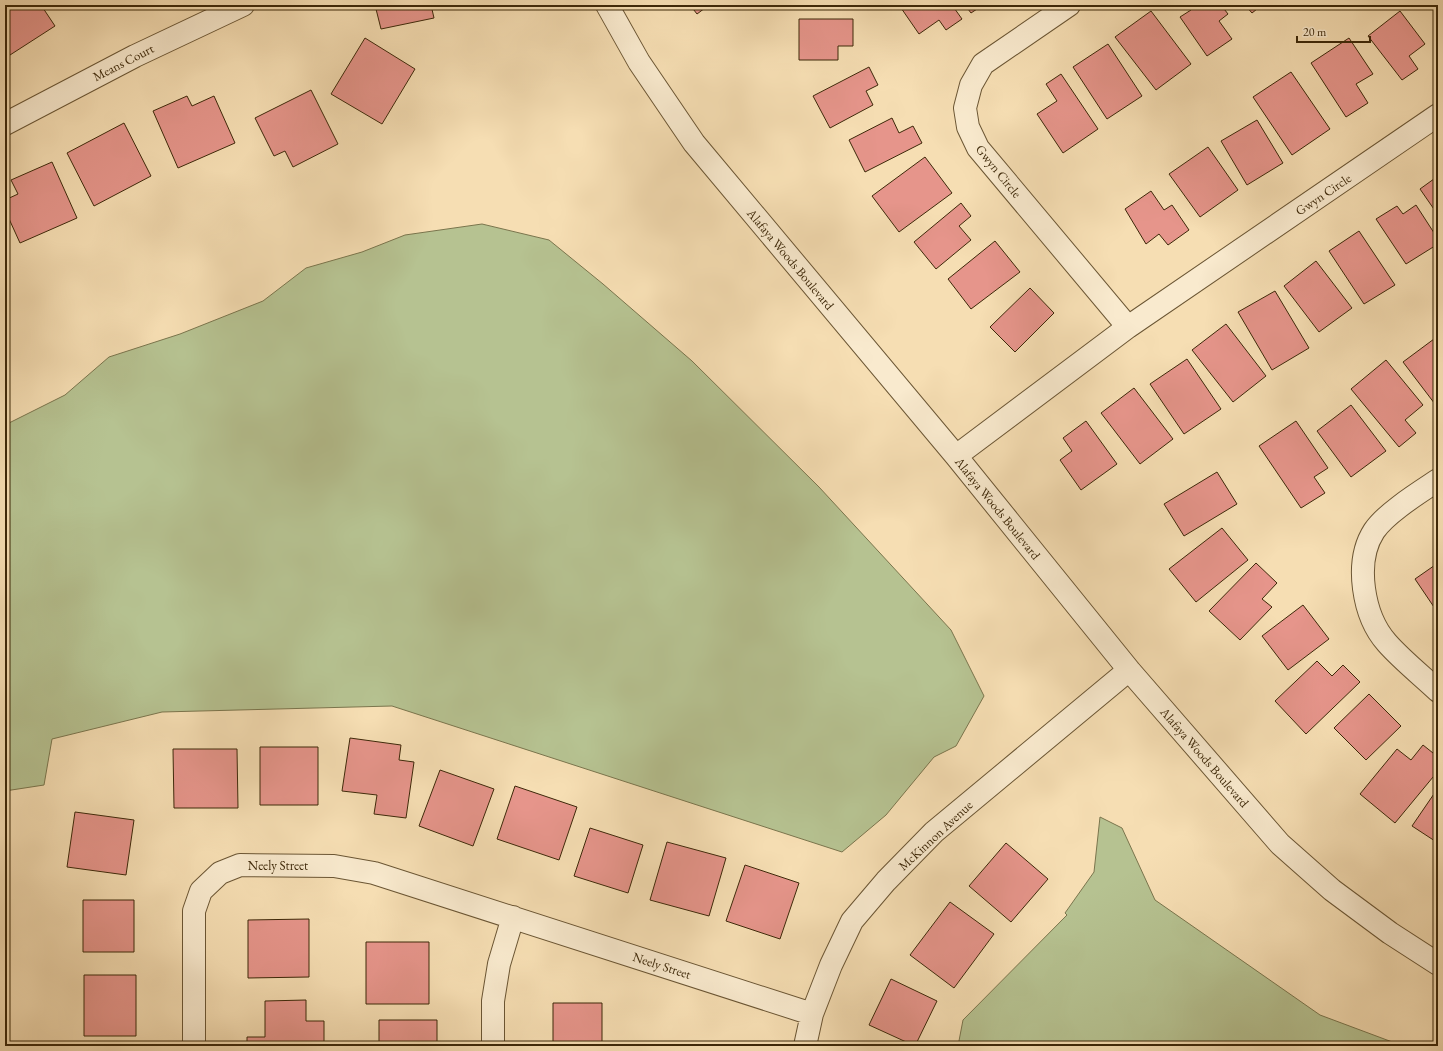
<svg xmlns="http://www.w3.org/2000/svg" width="1443" height="1051" viewBox="0 0 1443 1051" font-family="'EB Garamond',serif">
<style>
.green{fill:#b6c291;stroke:#7a754d}
.building{fill:#e6958b;stroke:#3d2809}
.lines{fill:none;stroke-linecap:round;stroke-linejoin:round}
.minor-casing{stroke:#6b5634;stroke-width:24}
.minor{stroke:#f9eace;stroke-width:22}
.labels{text-anchor:middle;stroke-width:3.5;stroke-linejoin:round;paint-order:stroke}
.street-label{font-size:13px;fill:#3d2809;stroke:#f9eace}
</style>
<rect width="100%" height="100%" fill="#f6deb3"/>
<filter id="stains"><feTurbulence type="fractalNoise" baseFrequency=".005" numOctaves="4"/><feColorMatrix values="0 0 0 0 .2 0 0 0 0 .09 0 0 0 0 .02 0 0 0 .5 -.17"/></filter>
<radialGradient id="worn" r=".72"><stop offset=".6" stop-color="#630" stop-opacity="0"/><stop offset="1" stop-color="#630" stop-opacity=".3"/></radialGradient>
<path class="green" d="M482 224 549 240 603 284 692 361 819 487 951 630 984 696 956 746 934 757 886 815 842 852 392 706 162 712 52 739 44 785 5 791V425L65 395 109 357 180 334 263 301 306 268 362 252 405 235Z
M1100 817 1122 828 1155 900 1320 1015 1403 1046H958L963 1020 1067 915 1065 913 1094 872Z"/>
<path class="building" d="M5 5H41L55 26 10 55 5 47Z
M96 5H106L98 9Z
M375 5H431L434 18 381 29Z
M690 5H709L697 14Z
M899 5H952L962 19 946 30 939 20 919 34Z
M965 5H983L971 13Z
M1187 5H1221L1228 14 1219 21 1232 39 1207 56 1180 17 1191 10Z
M1245 5H1262L1252 13Z
M1151 11 1191 64 1156 90 1115 37Z
M1400 11 1425 44 1409 56 1418 69 1402 80 1368 36Z
M799 19H853V46H838V60H799Z
M365 38 415 69 382 124 331 94Z
M1349 38 1373 74 1356 84 1368 103 1346 117 1311 63Z
M1108 44 1142 96 1107 119 1073 67Z
M869 67 878 85 866 91 873 105 830 128 813 96Z
M1291 72 1330 129 1292 155 1253 97Z
M1061 74 1098 129 1063 153 1037 114 1057 101 1046 84Z
M311 90 338 144 293 167 285 151 274 156 255 118Z
M187 96 192 106 214 96 235 143 178 168 153 111Z
M892 118 899 133 913 126 922 143 865 172 849 140Z
M1257 120 1283 163 1247 185 1221 141Z
M124 123 151 176 94 206 67 153Z
M1208 147 1238 190 1200 217 1169 174Z
M925 157 952 193 899 232 872 196Z
M52 162 77 218 20 243 5 210V200L18 194 11 180Z
M1438 176V215L1420 189Z
M1151 191 1164 210 1172 205 1189 230 1168 245 1159 234 1146 244 1125 209Z
M961 203 971 216 959 226 971 240 936 269 914 242Z
M1416 205 1438 239V244L1406 264 1376 219 1397 206 1403 214Z
M1359 231 1395 285 1364 304 1329 251Z
M995 241 1020 272 971 309 948 279Z
M1316 261 1352 308 1319 332 1284 286Z
M1030 288 1054 313 1015 352 990 327Z
M1275 291 1309 348 1272 370 1238 312Z
M1226 324 1266 376 1233 402 1192 350Z
M1438 336V408L1403 362Z
M1187 359 1221 409 1184 434 1150 384Z
M1386 360 1423 405 1405 420 1416 433 1399 447 1351 389Z
M1134 388 1173 439 1140 464 1101 413Z
M1351 405 1386 451 1351 477 1317 431Z
M1086 421 1117 464 1081 490 1060 460 1072 451 1063 438Z
M1296 421 1328 468 1314 477 1325 493 1301 508 1259 446Z
M1217 472 1237 504 1184 536 1164 504Z
M1222 528 1248 560 1196 602 1169 569Z
M1256 563 1277 583 1262 599 1272 607 1240 640 1209 611Z
M1438 563V613L1415 579Z
M1303 605 1329 639 1288 670 1262 636Z
M1317 661 1332 676 1343 665 1360 682 1306 734 1275 701Z
M1369 694 1401 726 1366 760 1334 728Z
M350 738 401 745 399 760 414 762 406 818 374 814 377 795 342 791Z
M1423 745 1438 757V771L1395 823 1360 794 1397 749 1411 760Z
M260 747H318V805H260Z
M173 749H237L238 808H174Z
M440 770 494 789 473 846 419 826Z
M515 786 577 807 559 860 497 839Z
M1438 788V843L1412 826Z
M75 812 134 820 126 875 67 867Z
M590 828 643 845 628 893 574 876Z
M667 842 726 858 709 916 650 900Z
M1006 843 1048 879 1011 922 969 886Z
M745 865 799 883 780 939 726 921Z
M83 900H134V952H83Z
M950 902 994 934 954 988 910 955Z
M309 919V977L248 978V920Z
M366 942H429V1004H366Z
M84 975H136V1036H84Z
M891 979 937 1001 915 1046 869 1025Z
M306 1000V1021H324V1046H247V1037H265V1001Z
M553 1003H602V1046H553Z
M379 1020H437V1046H379Z
M686 1045 738 1046H686Z"/>
<g class="lines">
<defs>
<path id="minor" d="M607 5 639 62 694 143 956 456 1129 670 1280 844 1332 890 1390 933 1438 964
M1069 5 983 64 971 85 965 108 968 127 978 148 1128 327
M5 124 135 56 243 5
M956 456 1128 327 1438 115
M1438 480C1420 492 1386 513 1374 531 1354 562 1363 616 1387 643 1402 660 1421 675 1438 691
M194 1046V911L201 891 220 873 240 865 334 866 374 873 812 1014
M493 1046V1001L499 964 513 917
M805 1046 812 1014 831 965 852 921 886 881 934 832 1129 670"/>
</defs>
<use href="#minor" class="minor-casing"/>
<use href="#minor" class="minor"/>
</g>
<g class="labels">
<g class="street-label">
<text transform="translate(123 62) rotate(-27)" y="5">Means Court</text>
<text transform="translate(999 171) rotate(51)" y="5">Gwyn Circle</text>
<text transform="translate(1323 194) rotate(-34)" y="5">Gwyn Circle</text>
<text transform="translate(791 259) rotate(50)" y="5">Alafaya Woods Boulevard</text>
<text transform="translate(998 508) rotate(51)" y="5">Alafaya Woods Boulevard</text>
<text transform="translate(1205 757) rotate(49)" y="5">Alafaya Woods Boulevard</text>
<text transform="translate(935 835) rotate(-43)" y="5">McKinnon Avenue</text>
<text x="278" y="870">Neely Street</text>
<text transform="translate(662 965) rotate(18)" y="5">Neely Street</text>
</g>
</g>
<rect width="1443" height="1051" fill="none" stroke="#f6deb3" stroke-width="20"/>
<rect x="6" y="6" width="1431" height="1039" fill="none" stroke="#3d2809" stroke-width="2"/>
<rect x="10" y="10" width="1423" height="1031" fill="none" stroke="#3d2809"/>
<path d="M1297 36v6h73v-6" fill="none" stroke="#3d2809" stroke-width="2"/>
<text x="1303" y="36" font-size="12" fill="#3d2809" stroke="#f9eace" stroke-width="3" paint-order="stroke">20 m</text>
<rect width="100%" height="100%" filter="url(#stains)"/>
<rect width="100%" height="100%" fill="url(#worn)"/>
</svg>
